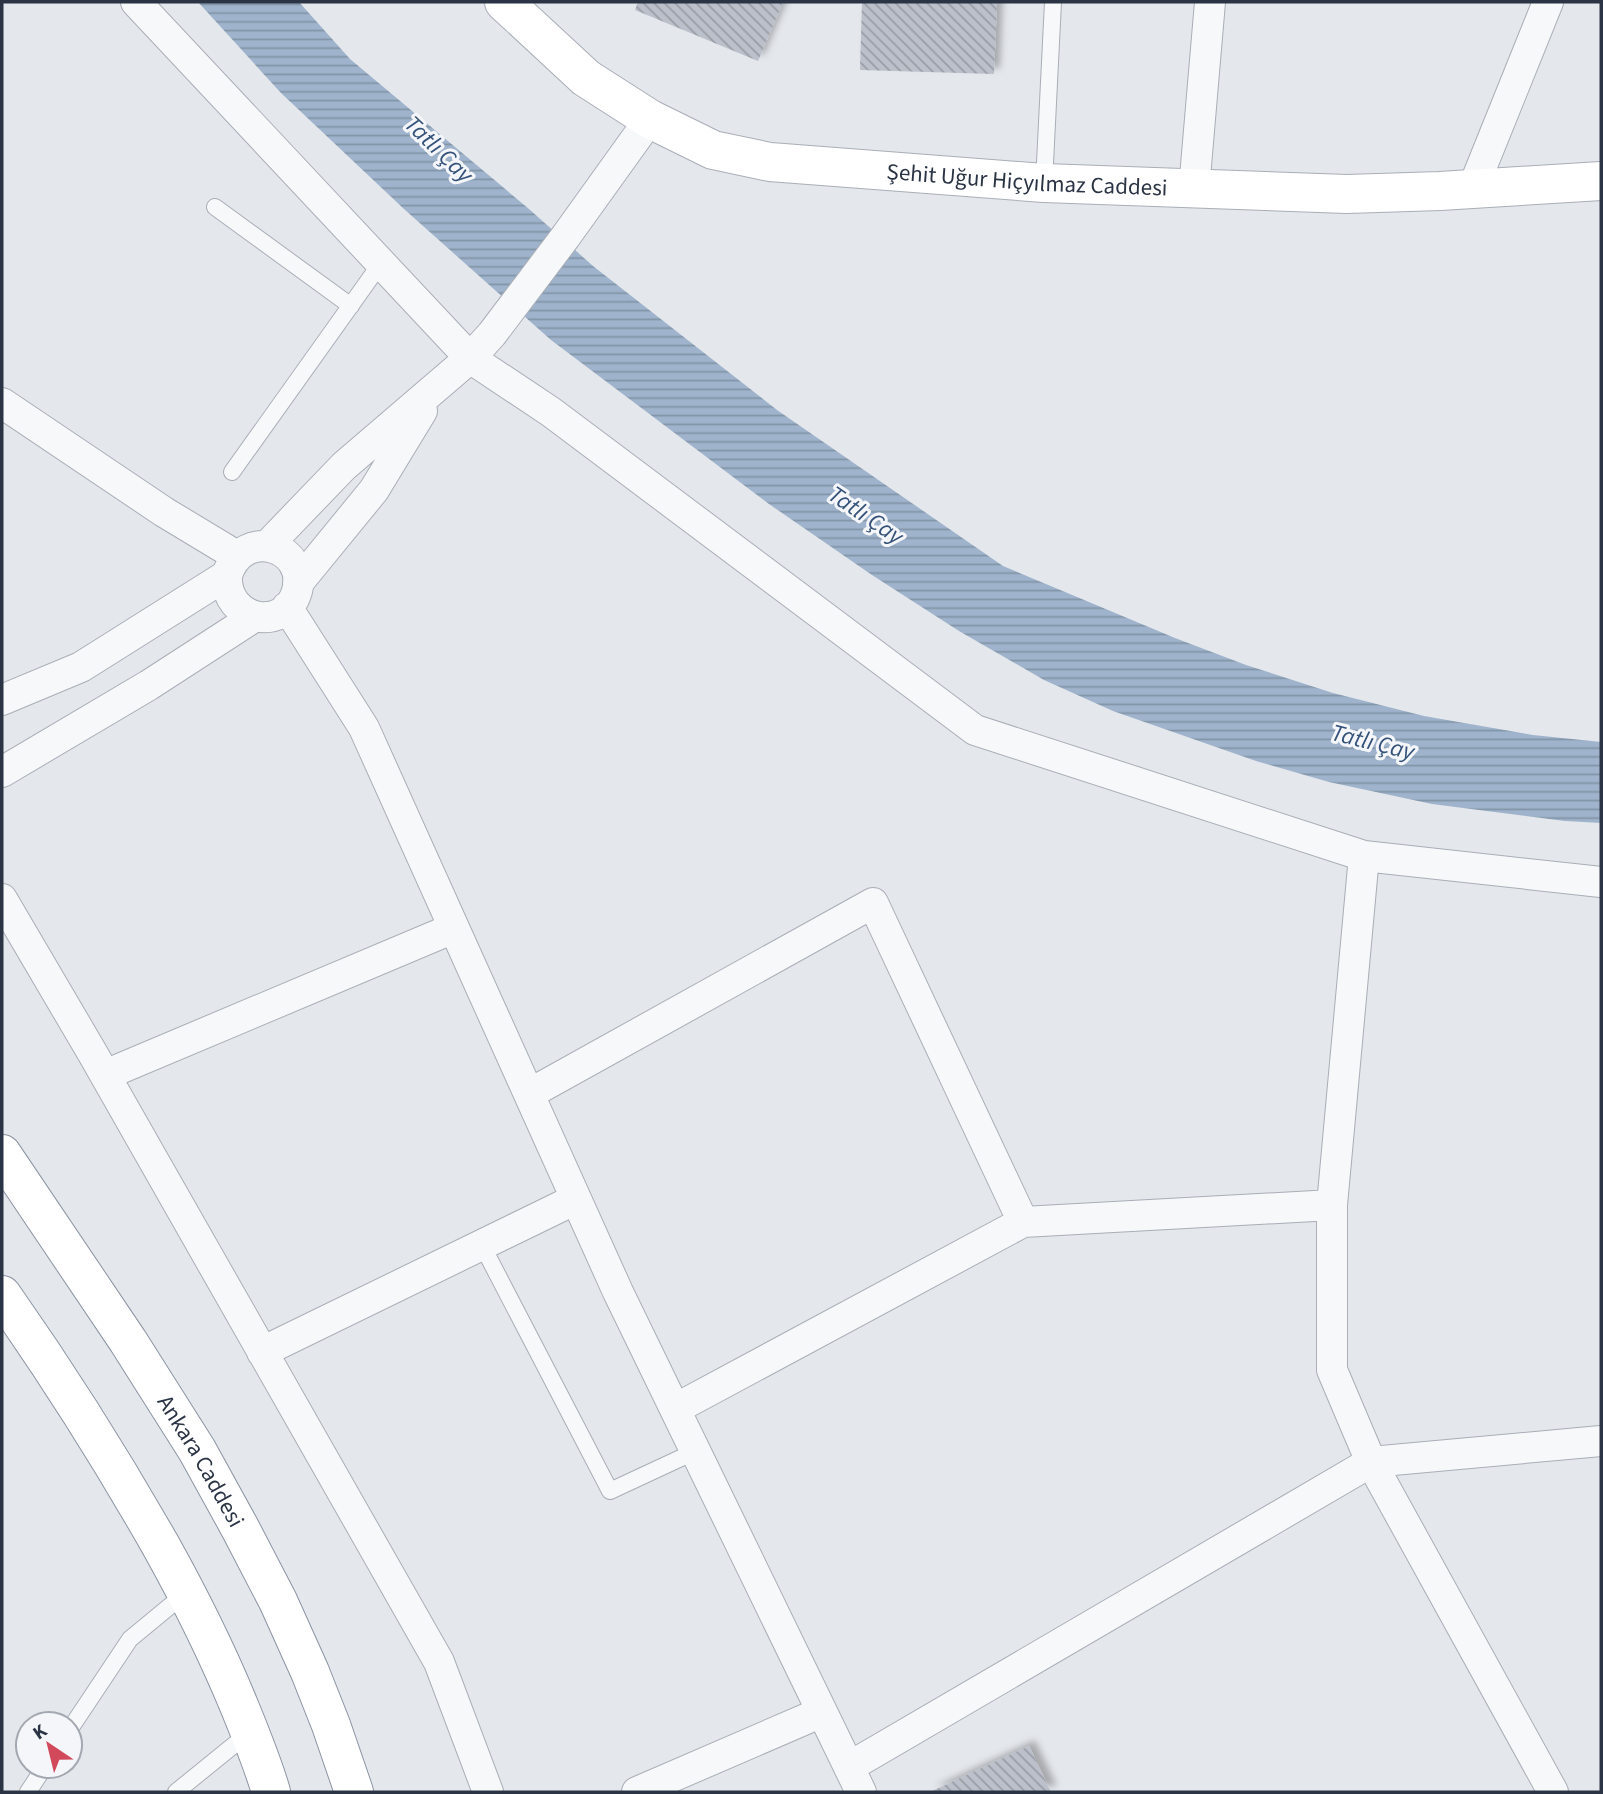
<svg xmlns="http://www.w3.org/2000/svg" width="1603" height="1794" viewBox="0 0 1603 1794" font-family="'Source Sans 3',sans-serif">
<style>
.water{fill:url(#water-rules)}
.building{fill:url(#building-back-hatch);filter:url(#shadow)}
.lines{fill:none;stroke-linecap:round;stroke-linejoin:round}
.lane-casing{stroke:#a9aeb7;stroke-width:18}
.street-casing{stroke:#a9aeb7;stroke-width:32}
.secondary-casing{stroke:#a9aeb7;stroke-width:40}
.highway-casing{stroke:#8b94a3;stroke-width:40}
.lane{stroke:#f7f8fa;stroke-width:16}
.street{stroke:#f7f8fa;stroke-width:30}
.secondary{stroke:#fff;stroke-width:38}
.highway{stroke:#fff;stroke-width:38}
.labels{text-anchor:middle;stroke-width:6;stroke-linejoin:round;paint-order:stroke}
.street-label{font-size:23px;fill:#2b3445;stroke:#f4f6f9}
.water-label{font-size:24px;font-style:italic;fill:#34527a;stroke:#f4f6f9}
</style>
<defs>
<pattern id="water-rules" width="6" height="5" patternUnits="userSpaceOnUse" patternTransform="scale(1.75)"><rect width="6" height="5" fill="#9fb4cc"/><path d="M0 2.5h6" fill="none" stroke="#8293a7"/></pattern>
<pattern id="building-back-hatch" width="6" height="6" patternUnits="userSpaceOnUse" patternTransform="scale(1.75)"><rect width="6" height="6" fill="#bbc0ca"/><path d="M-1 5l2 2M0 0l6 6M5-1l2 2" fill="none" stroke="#989da6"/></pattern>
<filter id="shadow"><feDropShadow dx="6" dy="-6" stdDeviation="3.5" flood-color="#0004"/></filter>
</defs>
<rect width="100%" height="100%" fill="#e4e7ec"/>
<path class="water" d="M198 2H299L350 59 529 209 593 266 777 410 1003 566 1175 638 1246 665 1333 693 1424 716 1533 735 1601 742V823L1565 821 1432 804 1329 782 1256 761 1113 711 1044 680 959 631 872 575 769 504 551 340 404 209 281 93Z"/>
<path class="building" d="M638 2H783L758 61 635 10Z
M862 2H997L994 74 860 70Z
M1029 1746 1051 1792H930Z"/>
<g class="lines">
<defs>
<path id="lane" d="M1044 183 1053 2
M215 207 351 306
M232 472 381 263
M482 1245 610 1491 696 1451
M70 1729 130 1639 187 1592
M28 1792 45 1766
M176 1792 250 1732"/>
<path id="street" d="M136 2 470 358 551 412 975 730 1364 856 1601 882
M1473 188 1548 2
M1194 189 1210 2
M2 403 164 512 227 550 235 559
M267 546 344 466 470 358 492 334 566 236 650 119
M298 583 374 490 422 411
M287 607 364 728 618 1292 861 1792
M2 700 81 667 227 575C244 524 309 548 297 591 285 634 224 621 227 575
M2 772 149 685 254 617
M1364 856 1332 1205V1370L1371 1462 1553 1792
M2 899 93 1054 439 1662 488 1792
M105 1075 454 928
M529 1094 873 903 1023 1222 675 1409
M1023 1222 1332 1205
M262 1352 576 1199
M849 1767 1371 1462 1601 1441
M637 1792 822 1712"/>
<g id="secondary">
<path id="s1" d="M504 2 586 78 650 119 713 150 770 162 1044 183 1347 194 1440 191 1601 181"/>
</g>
<g id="highway">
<path id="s2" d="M2 1154 128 1341 197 1450 240 1528 278 1601 310 1672 331 1725 354 1792"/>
<path d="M2 1295C59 1376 112 1460 161 1546 190 1598 217 1652 240 1708 251 1735 263 1764 271 1792"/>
</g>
</defs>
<use href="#lane" class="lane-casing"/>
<use href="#street" class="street-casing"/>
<use href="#secondary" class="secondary-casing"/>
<use href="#highway" class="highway-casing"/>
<use href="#lane" class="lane"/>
<use href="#street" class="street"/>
<use href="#secondary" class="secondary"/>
<use href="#highway" class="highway"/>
</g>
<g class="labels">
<g class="street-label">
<text dy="8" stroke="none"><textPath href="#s1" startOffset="574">Şehit Uğur Hiçyılmaz Caddesi</textPath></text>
<text dy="8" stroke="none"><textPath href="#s2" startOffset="366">Ankara Caddesi</textPath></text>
</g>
<g class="water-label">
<text transform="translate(439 149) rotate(44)" y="8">Tatlı Çay</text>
<text transform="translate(866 515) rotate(34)" y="8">Tatlı Çay</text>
<text transform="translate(1373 742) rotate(14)" y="8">Tatlı Çay</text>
</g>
</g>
<rect width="1603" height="1794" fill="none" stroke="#2b3445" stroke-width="7"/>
<g transform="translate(49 1745) rotate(325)"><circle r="33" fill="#f4f6f9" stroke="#a4a8b1" stroke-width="2"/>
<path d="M0-5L12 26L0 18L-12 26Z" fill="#d1495b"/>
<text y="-10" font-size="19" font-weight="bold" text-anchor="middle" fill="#2b3445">K</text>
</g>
</svg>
